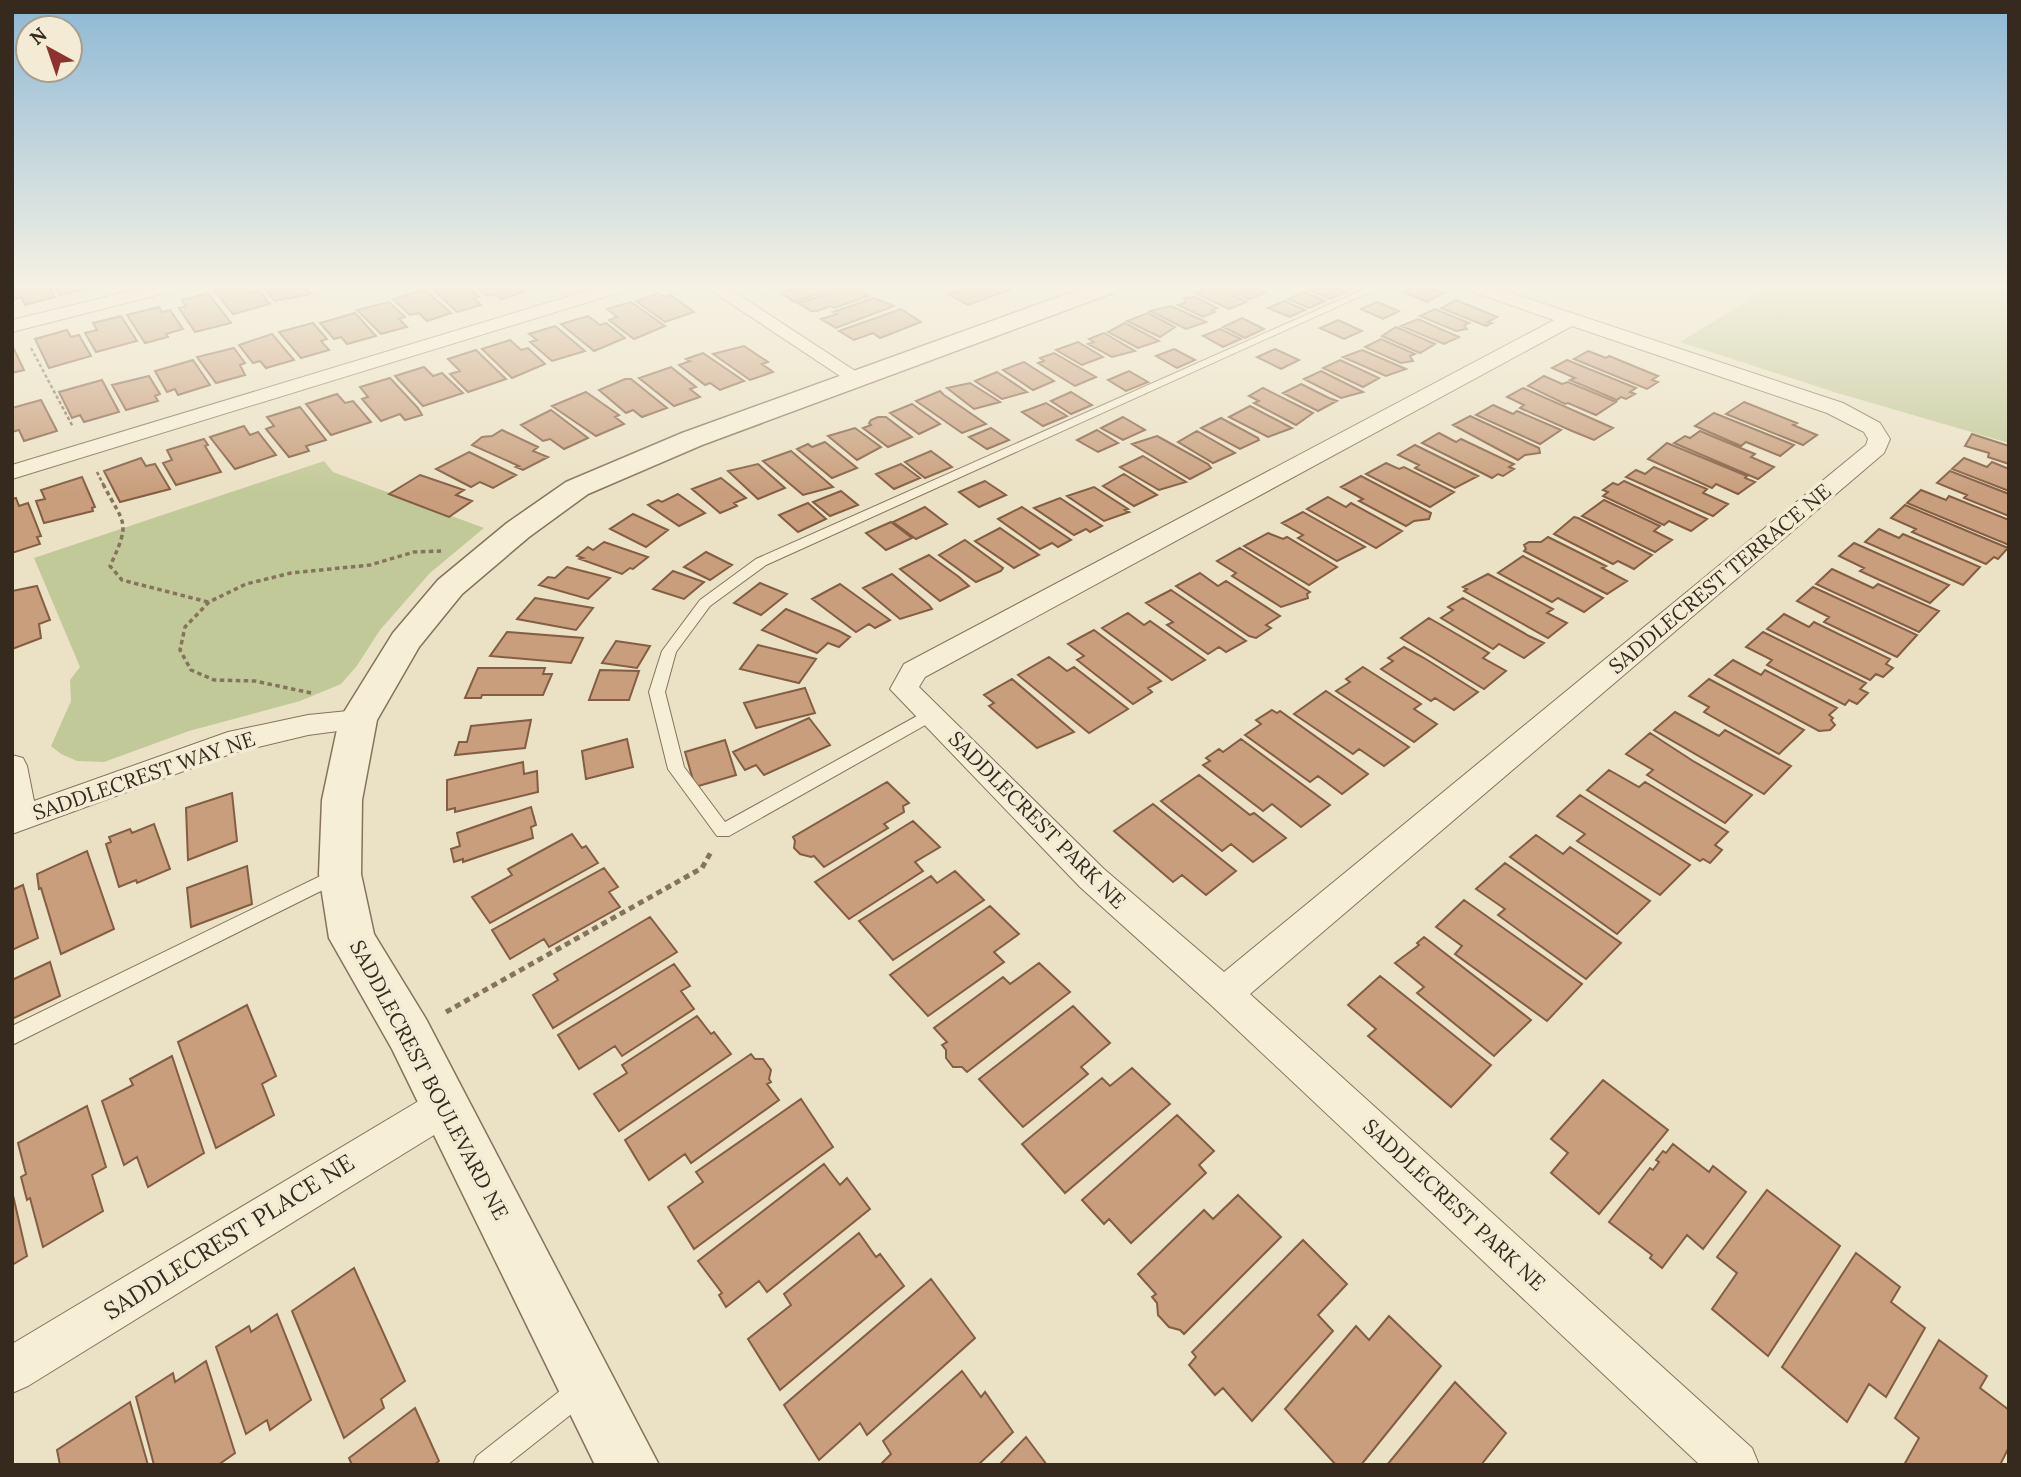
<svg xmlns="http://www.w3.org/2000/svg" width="2021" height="1477" viewBox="0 0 2021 1477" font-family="Lora,serif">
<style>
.green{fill:#c2c998}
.building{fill:#c89e7c;stroke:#835e43;stroke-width:2}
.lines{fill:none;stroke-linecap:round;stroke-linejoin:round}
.service-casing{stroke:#85735b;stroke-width:2}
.minor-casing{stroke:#85735b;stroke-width:2}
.tertiary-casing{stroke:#85735b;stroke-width:3}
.path-far2{stroke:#85735b;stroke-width:2.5;stroke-dasharray:3.5 2.5;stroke-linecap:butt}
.path-far1{stroke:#85735b;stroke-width:3.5;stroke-dasharray:4.5 3.5;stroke-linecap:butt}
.path{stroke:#85735b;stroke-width:5;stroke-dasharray:6 4.5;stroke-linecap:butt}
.service{fill:#f7eed6;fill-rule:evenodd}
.minor{fill:#f7eed6;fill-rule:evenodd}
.tertiary{fill:#f7eed6;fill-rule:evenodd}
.labels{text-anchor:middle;stroke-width:7;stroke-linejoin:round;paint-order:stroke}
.street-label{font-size:21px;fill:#362a1f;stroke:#f3ebd3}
.near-street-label{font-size:24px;fill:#362a1f;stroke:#f3ebd3}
</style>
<rect width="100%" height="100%" fill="#ebe1c4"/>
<path class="green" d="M1770 287H2009V443L1834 392 1680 342Z
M324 461 333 472 484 528 430 573 380 630 356 667 341 684 300 701 189 731 104 762 77 761 61 754 51 746 71 701 70 680 80 667 34 558Z"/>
<path class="building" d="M12 287H49L55 297 25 305 21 297 12 300Z
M55 287H90V288L60 295Z
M233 287H242L247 293 258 290 270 304 233 314 215 291Z
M263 287H305L311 294 275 301Z
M441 287H468L479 297 474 298 481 305 457 312 433 289Z
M476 287H517L524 292 501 299 495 294 488 296Z
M799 287H839L794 302 781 293Z
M851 287H861L863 292 869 296 834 308 831 306 817 311H811L798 303Z
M969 287H1010H1008L1011 289 968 305 948 294Z
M1201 287H1214L1247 302 1229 309 1195 293 1205 289Z
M1221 287H1252L1266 293 1249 299Z
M1317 287H1332L1345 292 1330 299 1309 290Z
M1415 287H1428L1444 293 1427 302 1403 292Z
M425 290 451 313 427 321 419 313 410 315 393 299Z
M1304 292 1325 301 1309 308 1288 299Z
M208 293 231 323 195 332 179 308 186 306 182 300Z
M659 293 665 297 671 295 694 312 665 322 636 301Z
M1195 297 1217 308 1211 310 1215 312 1203 317 1178 305 1185 303 1184 298Z
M874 298 894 306 836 328 821 319 837 314 833 312Z
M1456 300 1497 317 1488 322 1492 323 1486 326 1441 308Z
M1284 301 1305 310 1290 317 1268 308Z
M389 302 405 317 399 319 407 327 381 334 357 310Z
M631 302 665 326 634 339 609 320 617 317 607 309Z
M1377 302 1399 311 1383 319 1361 309Z
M1171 306 1204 321 1206 322 1186 329 1150 311Z
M159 307 162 312 170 310 183 329 166 334 168 337 145 343 127 315Z
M901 309 921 322 880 338 873 333 854 340 839 331Z
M1435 309 1469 323 1464 325 1467 329 1456 331 1420 316Z
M355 313 376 336 347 344 341 337 334 339 320 323Z
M1148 313 1175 327 1160 337 1127 321Z
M121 316 137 341 96 352 85 333 97 330 93 323Z
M588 316 600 325 606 323 625 338 594 351 561 324Z
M1242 318 1264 329 1245 338 1223 327Z
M1418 319 1459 337 1444 344 1401 326Z
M1338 320 1362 331 1344 339 1320 328Z
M313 323 327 339 321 341 329 350 301 358 279 332Z
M1125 323 1159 341 1138 348 1108 332Z
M555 326 585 351 552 361 530 342 537 340 529 334Z
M1396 327 1435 344 1420 353 1382 336Z
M1220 329 1241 339 1223 347 1203 336Z
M67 330 71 337 79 335 91 356 49 368 35 339Z
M1104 333 1135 351 1112 357 1088 344 1094 342 1089 339Z
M272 334 294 360 266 368 260 361 253 363 239 345Z
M1381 339 1415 354 1410 356 1413 361 1401 363 1365 347Z
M510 340 521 350 528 348 545 364 512 378 482 349Z
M1078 342 1103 357 1082 365 1056 350Z
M12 345 24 370 12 373Z
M744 346 768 362 762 364 773 372 750 380 713 354Z
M234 348 245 363 240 365 245 375 216 383 197 357Z
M1174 349 1195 360 1177 368 1156 356Z
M1275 349 1299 360 1281 369 1257 357Z
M476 350 506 379 468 392 450 374 460 371 448 359Z
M1362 350 1406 369 1386 376 1343 357Z
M1588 351 1606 358 1609 356 1658 376 1652 380 1658 382 1647 389 1574 359Z
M703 353 744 381 720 390 710 383 705 385 679 365 690 361 686 359Z
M1054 353 1096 377 1075 386 1038 363 1044 361 1040 358Z
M193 360 210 385 178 395 175 389 167 392 155 371Z
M1340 360 1379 378 1363 387 1323 368Z
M1567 360 1636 388 1630 392 1635 394 1626 399 1621 397 1617 400 1570 380 1575 378 1552 368Z
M1024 362 1054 381 1033 390 1003 370Z
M424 367 433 376 442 373 463 393 423 406 395 376Z
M671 367 696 387 690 389 700 397 674 406 639 378Z
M1129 371 1148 382 1126 391 1108 380Z
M1321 371 1363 392 1341 398 1304 379Z
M997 372 1027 392 1002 399 975 381Z
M149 376 160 394 155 396 158 401 126 410 112 385Z
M1544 376 1562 384 1568 382 1616 402 1596 415 1568 403 1565 404 1528 386Z
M390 378 418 408 422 415 405 420 400 414 381 421 362 399 368 397 360 387Z
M625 379H631L667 408 642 417 633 410 626 413 599 390Z
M102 380 119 412 84 422 80 415 72 418 59 392Z
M970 383 997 400 1000 402 974 409 947 388Z
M1301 384 1329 398 1337 401 1318 411 1283 393Z
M1263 388 1313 413 1296 425 1254 403 1259 401 1249 396Z
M1523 388 1613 428 1594 440 1572 431 1520 408 1524 405 1507 397Z
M940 391 944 395 986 424 962 433 916 401Z
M586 392 619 415 615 417 624 424 596 436 552 406Z
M1071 392 1092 405 1071 414 1051 401Z
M337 394 345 403 353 401 371 422 331 435 306 404Z
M41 400 57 431 24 441 19 430 12 432V408Z
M1744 402 1797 423 1793 425 1817 435 1803 445 1726 414Z
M1046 403 1067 416 1043 426 1022 412Z
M912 404 940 424 919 434 890 413Z
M1493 405 1513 414 1517 411 1561 430 1540 444 1476 415Z
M1250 406 1292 428 1268 437 1229 417Z
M300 407 326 440 306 446 309 451 289 457 266 429 274 426 267 417Z
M551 410 588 438 564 449 550 439 543 441 521 425Z
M1714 413 1794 445 1780 456 1746 442 1741 446 1695 426Z
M1470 416 1539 448 1540 453 1525 455 1518 460 1453 425Z
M878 417H886L912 437 888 447 863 428 871 425 869 423 871 420Z
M1123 417 1145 430 1123 440 1101 428Z
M1221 418 1258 438 1259 440 1240 449 1201 428Z
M244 426 250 435 258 432 276 455 235 469 210 437Z
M855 428 881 447 857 460 828 436Z
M991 428 1009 440 987 449 969 437Z
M502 430 538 447 533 451 548 457 523 470 516 467 519 466 472 445 482 437 492 436Z
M1097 430 1118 443 1098 452 1077 440Z
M1197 431 1235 453 1213 463 1178 442Z
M1700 431 1755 454 1751 457 1774 467 1758 479 1674 443 1685 436 1690 438Z
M1439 433 1456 442 1461 439 1514 464 1509 467 1514 469 1503 476 1498 474 1492 478 1422 443Z
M1972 434 2009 446V464L1988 457 1989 453 1965 446Z
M1157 436 1208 464 1211 468 1190 479 1132 444Z
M204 439 208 445 205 446 221 472 176 485 163 463 172 460 167 450Z
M825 442 857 468 832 478 797 449 808 444 812 447Z
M1667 443 1747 476 1745 478 1755 482 1738 494 1716 484 1712 488 1648 459Z
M1415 445 1478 476 1455 488 1415 468 1419 465 1398 455Z
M791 451 833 487 803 495 763 461Z
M931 451 952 467 925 478 905 462Z
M469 452 516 475 493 488 480 482 471 487 436 469Z
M1143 456 1186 482 1159 490 1120 467Z
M141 458 146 466 155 464 170 489 120 502 104 471Z
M1964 458 1987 467 1992 462 2009 469V491L1952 469Z
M1386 463 1399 469 1404 467 1454 492 1430 507 1366 474Z
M758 464 785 488 758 499 728 471Z
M901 464 920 478 894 489 876 474Z
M1654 467 1707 489 1703 493 1728 504 1713 516 1626 477 1636 470 1645 474Z
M1950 471 2009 494V516L1964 498 1967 495 1937 483Z
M1124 474 1157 495 1134 506 1103 486Z
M420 475 464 490 456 495 472 501 449 517 389 494Z
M1361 476 1431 513 1429 519 1414 521 1406 526 1359 501 1363 499 1341 487Z
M82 477 95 507 92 508 93 511 44 523 36 501 45 499 41 490Z
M721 478 746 498 734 503 737 506 720 513 692 489Z
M985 481 1006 495 979 507 959 492Z
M1624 481 1707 519 1691 531 1669 521 1664 525 1603 496 1608 492 1603 490 1613 483 1618 485Z
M1094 487 1128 509 1125 510 1129 512 1104 521 1067 496Z
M1921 490 1946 500 1949 496 2009 520V545L1907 503Z
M841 491 858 505 830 516 813 502Z
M678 494 705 513 679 526 648 505 658 500 662 502Z
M1328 497 1346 507 1351 503 1402 531 1376 548 1307 509Z
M16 498 19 506 28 503 41 536 37 537 40 544 12 553V499Z
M1060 498 1102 526 1090 532 1086 529 1074 535 1034 508Z
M1604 500 1660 526 1654 531 1672 540 1655 552 1582 516Z
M808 503 826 519 798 532 779 515Z
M1905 505 2008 548 1998 559 1994 557 1986 564 1912 532 1916 529 1891 518Z
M925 507 947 524 916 539 893 522Z
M1022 507 1071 540 1058 547 1052 543 1040 549 998 519Z
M1303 512 1365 547 1337 561 1298 538 1303 535 1282 523Z
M633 514 668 530 646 547 610 529Z
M1574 517 1578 518 1652 555 1634 569 1618 561 1613 564 1554 534Z
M891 522 912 538 886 550 866 533Z
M1000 528 1039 555 1014 568 975 541Z
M1879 529 1899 538 1903 534 1980 567 1963 585 1865 542Z
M1268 533 1283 539 1287 537 1337 567 1309 585 1244 546Z
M1548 537 1606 566 1602 568 1627 581 1607 594 1524 551 1526 549 1524 545 1529 542H1541Z
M965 540 1003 568 1001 571 976 582 939 555Z
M604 542 648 557 633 569 630 568 622 574 580 559 583 558 577 556 588 547 593 550Z
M1854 543 1949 585 1930 603 1860 571 1864 568 1839 556Z
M1240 548 1310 592 1307 594 1308 598 1281 607 1232 576 1236 573 1217 561Z
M706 552 732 565 710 580 684 567Z
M929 555 959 577 969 586 940 601 900 569Z
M1523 556 1603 598 1584 612 1558 598 1552 602 1498 573Z
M567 567 610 578 588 599 539 585 548 577 555 578Z
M1832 569 1873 588 1878 584 1939 611 1919 632 1816 584Z
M673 571 704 582 684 599 653 589Z
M1200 573 1218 586 1226 581 1280 616 1266 625 1271 628 1256 638 1249 636 1176 586Z
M892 574 929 605 932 609 900 619 863 588Z
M1488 574 1553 609 1547 613 1567 623 1548 638 1464 591 1467 589 1463 587Z
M760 583 787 594 761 615 734 603Z
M840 584 890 620 875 628 869 624 856 632 812 599Z
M37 586 50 620 39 624 41 638 12 649V591Z
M1813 587 1917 635 1897 657 1824 622 1829 617 1797 601Z
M1171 590 1246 641 1226 652 1219 647 1208 654 1167 625 1173 622 1146 603Z
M535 598 593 608 576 630 517 619Z
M1463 598 1529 636 1544 643 1524 658 1499 644 1493 649 1441 618 1453 610 1448 607Z
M786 609 839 631 850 637 839 647 828 643 817 653 762 630Z
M1128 613 1144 625 1150 621 1205 660 1172 680 1102 628Z
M1784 614 1809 627 1814 622 1890 659 1886 664 1893 668 1883 677 1876 674 1870 680 1767 629Z
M1429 618 1489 653 1483 658 1506 671 1484 689 1401 638Z
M1094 630 1161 681 1148 688 1152 692 1133 704 1077 660 1084 656 1068 644Z
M507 632 583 638 571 663 490 656Z
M1763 632 1866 683 1860 689 1868 693 1857 704 1849 700 1845 705 1767 665 1772 660 1746 647Z
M616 641 650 646 637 668 602 663Z
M758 645 816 659 799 683 740 669Z
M1404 647 1424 658 1478 692 1454 710 1435 698 1431 701 1381 669 1393 661 1388 658Z
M1049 657 1067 671 1074 667 1128 709 1089 733 1018 675Z
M1733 660 1761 675 1765 670 1837 708 1829 715 1833 718 1831 720 1835 725 1830 730 1819 731 1715 675Z
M1363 667 1421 704 1414 709 1437 724 1414 742 1336 691 1350 682 1346 679Z
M478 668H545L543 674H552L543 695H482L481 698H465Z
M600 670 639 671 629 700H589Z
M1012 679 1074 732 1037 748 989 706 994 703 984 695Z
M1709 679 1804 730 1779 754 1704 712 1709 707 1689 696Z
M805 688 815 713 756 728 744 703Z
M1326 691 1409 747 1384 766 1359 749 1353 754 1294 714Z
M1272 710 1277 713 1280 711 1368 774 1342 794 1318 776 1310 782 1245 735 1261 724 1256 720Z
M1675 712 1719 736 1725 730 1791 766 1764 794 1654 730Z
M809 718 830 745 764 775 756 765 745 770 733 752Z
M531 720 525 748 455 755 459 742H467L471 726Z
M1650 733 1693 761 1752 795 1725 823 1647 775 1653 770 1626 754Z
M627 739 633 767 586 779 582 751Z
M1241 739 1330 805 1301 827 1272 804 1263 811 1203 765 1210 761 1206 758 1219 749 1223 752Z
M725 740 736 775 695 787 685 752Z
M523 762 524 774 537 771 538 792 455 812V808L447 810V780Z
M1609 770 1639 787 1645 782 1728 832 1715 845 1722 850 1710 863 1703 859 1700 861 1587 790Z
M1199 775 1250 815 1254 813 1286 838 1253 862 1231 844 1222 851 1161 801Z
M887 782 909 803 903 806 904 812 884 824 888 828 824 867 814 856 811 857 800 854 794 848 795 841 793 837Z
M232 793 237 841 188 860 186 808Z
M1580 795 1690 865 1660 895 1577 841 1585 834 1557 816Z
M1153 804 1236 871 1206 895 1182 875 1173 882 1114 831Z
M531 807 536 825 531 827 533 838 463 862V859L454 862 451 849 460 846 457 833Z
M913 821 940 847 915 862 923 871 849 919 815 882Z
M154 824 170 869 137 883 136 880 119 887 106 844 111 842 109 837 130 829 132 833Z
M572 834 582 848 586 846 598 863 490 923 472 897 512 875 508 869Z
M1536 835 1563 854 1570 847 1650 901 1617 934 1510 857Z
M87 851 114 929 61 954 41 888 39 889 37 874Z
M1505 863 1621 943 1586 979 1498 915 1505 909 1476 889Z
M247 866 252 904 191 927 187 888Z
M604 868 618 887 609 892 620 907 549 947 544 939 510 959 492 930Z
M955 871 984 900 893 960 859 921 931 876 937 883Z
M23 885 38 938 12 950V890Z
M1464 900 1582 984 1547 1021 1455 954 1462 946 1436 927Z
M990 906 1019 934 994 952 1004 962 928 1016 890 975Z
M650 917 677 952 553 1028 533 995 558 980 554 974Z
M1424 937 1531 1020 1494 1056 1417 993 1424 987 1395 963 1419 945 1417 943Z
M50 962 60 996 12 1019V980Z
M1039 963 1070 992 967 1072 962 1067H953L946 1058V1050L942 1045 947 1042 934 1028 1003 977 1010 984Z
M674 964 690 986 681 991 694 1009 622 1056 615 1046 579 1069 558 1035Z
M1380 976 1491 1065 1451 1107 1368 1036 1376 1029 1348 1005Z
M247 1005 276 1076 262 1084 274 1115 216 1148 178 1042Z
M1073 1006 1110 1043 1081 1067 1088 1074 1023 1127 979 1079Z
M697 1016 711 1034 714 1032 731 1054 619 1131 594 1094 627 1073 622 1065Z
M751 1054 755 1059H763L771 1070 769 1079 771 1082 767 1084 779 1100 691 1163 685 1154 649 1180 625 1140Z
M172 1056 204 1153 148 1187 137 1157 124 1165 102 1101 133 1085 130 1079Z
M1132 1068 1170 1104 1065 1193 1022 1144 1102 1078 1110 1086Z
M1603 1080 1668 1130 1599 1214 1551 1173 1568 1153 1551 1139Z
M801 1099 833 1147 694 1249 668 1207 703 1182 696 1172Z
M87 1106 106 1167 92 1175 103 1211 43 1247 30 1198 27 1200 21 1177 26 1174 18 1143Z
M1177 1115 1214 1151 1199 1165 1206 1173 1131 1243 1109 1219 1104 1224 1082 1200Z
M1673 1144 1709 1172 1713 1166 1746 1192 1703 1249 1687 1235 1662 1268 1650 1258 1652 1255 1609 1222 1650 1168 1653 1170 1659 1162 1656 1160 1663 1151 1666 1153Z
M824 1164 840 1185 847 1178 870 1209 767 1292 759 1281 726 1307 719 1295 722 1293 698 1261Z
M1767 1190 1840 1246 1768 1356 1712 1309 1737 1273 1717 1257Z
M12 1191 27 1256 12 1265Z
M1238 1195 1281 1237 1184 1334 1180 1330 1169 1327 1158 1315 1157 1303 1152 1297 1156 1294 1138 1274 1204 1210 1213 1219Z
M859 1233 876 1257 880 1254 904 1286 780 1390 748 1339 791 1305 784 1294Z
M1303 1240 1347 1284 1318 1315 1333 1331 1252 1421 1223 1388 1215 1395 1189 1365 1196 1357 1192 1352Z
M1856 1253 1900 1287 1891 1302 1925 1328 1886 1397 1869 1384 1847 1422 1782 1367Z
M354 1268 405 1381 381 1399 384 1408 344 1438 292 1311Z
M931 1279 975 1338 867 1435 860 1423 819 1460 784 1405Z
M277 1314 311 1400 270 1430 267 1420 246 1434 216 1347 249 1326 251 1332Z
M1389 1316 1441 1366 1361 1465H1336L1285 1409 1356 1326 1369 1340Z
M1939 1340 1987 1376 1980 1388 2009 1410V1447L2000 1465H1904L1919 1438 1895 1418Z
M206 1361 235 1453 218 1465H154L136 1397 173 1373 175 1382Z
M962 1371 981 1397 985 1392 1013 1432 978 1465H880L891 1454 883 1441Z
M1455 1382 1506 1433 1481 1465H1387Z
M130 1402 148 1465H60L57 1450Z
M415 1408 439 1461 434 1465H352L349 1458Z
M1026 1437 1047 1465H999Z"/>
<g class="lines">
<defs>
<path id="service" d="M1369 287H1381L766 565 710 606 676 652 665 692 684 767 725 822 926 711H936L939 715 936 719 729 836H717L668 769 649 692 662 651 700 600 756 559Z
M339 867 345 869 348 874 345 879 12 1045V1026Z
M579 1380 588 1383 591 1392 588 1401 507 1465H473L477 1456 570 1383Z"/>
<path id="minor" d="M147 287H176L173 291 12 332V320Z
M600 287H627L624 291 12 479V465Z
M706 287H727L866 378 863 382H849Z
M1467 287H1493L1843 403 1880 423 1890 439 1884 453 1250 994 1752 1448 1759 1465H1700L1211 1005 1080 887 890 689 904 664 1554 320 1470 291ZM1572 326 1827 413 1864 432 1868 439 1866 445 1224 972 1104 869 919 687 925 677Z
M358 710 368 713 373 720 368 727 308 735 233 753 12 834V755L23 758 27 766 34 801 228 732 308 715Z
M446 1087 460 1093 466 1106 460 1119 28 1386 12 1393V1344L432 1093Z"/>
<path id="tertiary" d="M1086 287H1119L1115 292 702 445 588 494 529 537 462 594 419 647 377 720 362 800 361 874 374 934 426 1019 659 1465H595L392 1049 329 938 319 874 322 800 339 720 393 633 438 580 507 523 566 482 682 433Z"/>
</defs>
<use href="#service" class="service-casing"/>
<use href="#minor" class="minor-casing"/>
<use href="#tertiary" class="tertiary-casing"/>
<path class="path-far2" d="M31 348 73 427
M97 472 104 486"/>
<path class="path-far1" d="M103 484C125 526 131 521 110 566L122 580 208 602
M311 693 255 681 214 680 191 670 180 650 185 627 209 602 246 584 291 573 370 565 414 552 441 551"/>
<path class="path" d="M446 1012 702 868 711 852"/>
<use href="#service" class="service"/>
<use href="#minor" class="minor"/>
<use href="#tertiary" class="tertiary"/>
</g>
<linearGradient id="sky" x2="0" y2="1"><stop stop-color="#8db8d5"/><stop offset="0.58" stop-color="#f6f2e4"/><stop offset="1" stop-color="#f6f2e4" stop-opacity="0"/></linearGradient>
<rect width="2021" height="493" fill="url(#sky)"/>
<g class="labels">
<g class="street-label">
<text transform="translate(1720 579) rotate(-40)" y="7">SADDLECREST TERRACE NE</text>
<text transform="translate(144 776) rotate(-19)" y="7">SADDLECREST WAY NE</text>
<text transform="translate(1037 820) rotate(45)" y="7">SADDLECREST PARK NE</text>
<text transform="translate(429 1080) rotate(62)" y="7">SADDLECREST BOULEVARD NE</text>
<text transform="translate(1454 1205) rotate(43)" y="7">SADDLECREST PARK NE</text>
</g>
<g class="near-street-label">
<text transform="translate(229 1237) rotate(-32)" y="8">SADDLECREST PLACE NE</text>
</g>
</g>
<rect width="2021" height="1477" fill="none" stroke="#362a1f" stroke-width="28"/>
<g transform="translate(49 49) rotate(320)"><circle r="33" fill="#f3ebd3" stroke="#a79e8b" stroke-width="2"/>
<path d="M0-5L12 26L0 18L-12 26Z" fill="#91312f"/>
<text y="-10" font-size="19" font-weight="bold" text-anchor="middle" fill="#362a1f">N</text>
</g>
</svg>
